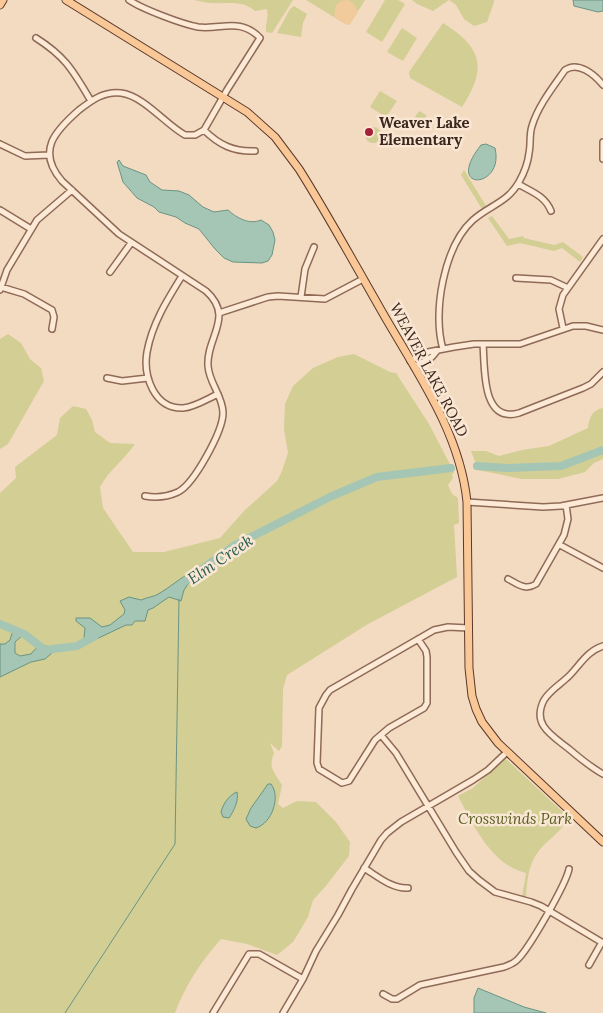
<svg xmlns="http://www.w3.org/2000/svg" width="603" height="1013" viewBox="0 0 603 1013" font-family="Lora,serif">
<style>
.green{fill:#d2ce94}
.sand{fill:#f1cb9c}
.water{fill:#a5c5b5;stroke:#6a9482}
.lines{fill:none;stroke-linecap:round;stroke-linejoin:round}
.stream{stroke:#6a9482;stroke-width:1}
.river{stroke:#a5c5b5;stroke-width:8}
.minor-casing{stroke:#8f6a57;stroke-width:8}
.major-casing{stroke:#5c392b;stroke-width:9}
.minor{stroke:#fcead6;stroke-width:5}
.major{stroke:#f9c896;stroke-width:7}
.poi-dot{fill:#a4203a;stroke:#f9e7d3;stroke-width:2}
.labels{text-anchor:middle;stroke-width:5;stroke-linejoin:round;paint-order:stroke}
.poi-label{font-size:15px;font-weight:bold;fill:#3d261d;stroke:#f9e7d3;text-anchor:start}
.street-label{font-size:15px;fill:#3d261d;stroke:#f9e7d3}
.park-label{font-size:15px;font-style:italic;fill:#585c21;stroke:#f9e7d3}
.water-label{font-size:16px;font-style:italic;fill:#2a5e51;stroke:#f9e7d3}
</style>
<rect width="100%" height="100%" fill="#f3dbc2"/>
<path class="green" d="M194 0H293L272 33 266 32C265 24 269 18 267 9L255 11C242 0 229 4 213 3 207 3 200 1 194 0Z
M306 0H365L350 24 347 25Z
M385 0H398L405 4 382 42 366 32Z
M412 0H494V2L487 22 474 26 464 19 456 5 449 0 433 11 417 4Z
M294 6 307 14 303 23 301 37 277 33 290 9Z
M443 23C483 48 487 68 462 107L410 78 409 72Z
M402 28 417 38 403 61 387 52Z
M380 91 397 101 386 117 370 107Z
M419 111 426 115V121L421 128 418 129 411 123Z
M365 135a8 8 0 1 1 16 0a8 8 0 1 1-16 0Z
M464 170 486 206 482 209 461 175Z
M492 216 509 239 523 236 524 238 554 245 563 242 583 257 580 262 562 248 554 251 520 243 507 246 488 218Z
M8 334 21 343 30 359 41 368 44 381 8 444 0 449V339Z
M354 354 390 372 396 373 429 424 454 472 452 475 453 478 448 485 452 494 458 498 459 523 454 525 457 577 368 624 287 675 283 689 282 746 279 751 270 743 274 753C268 768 274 772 282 785L278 804 283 808 297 801 316 802 336 822 350 842 349 856 325 887 313 900 308 917 293 942 277 955 247 944 221 939C202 960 184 987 175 1013H0V493L16 478 15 467 57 435 60 418 73 406 86 409 92 420 95 432 110 443 135 444C124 460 109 470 100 487L103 508 133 552H164L220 538 244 511 277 481 282 471 288 453 284 429 285 404 293 386 313 368 338 357Z
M603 408V459L594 463 585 472 558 479H522L478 470 471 451H486L499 456 522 450 549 446 588 428C589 418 592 410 603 408Z
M504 759 507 760 567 816C564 832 547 839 538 852 528 865 527 882 526 897H522L526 873C491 865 473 824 458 796L473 788Z"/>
<path class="sand" d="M348 0 354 4 358 12 350 24 347 25 335 18C333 7 337 0 348 0Z"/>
<path class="water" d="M573 0H603V11L598 12 574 6Z
M486 144 495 148C505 189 443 193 481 145Z
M119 160 123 166 146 175 150 182 162 190 179 191 189 195 203 207 214 212 228 210C237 218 249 225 261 220L269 225 273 232 275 240 272 255 268 261 262 263 233 262 224 258 215 249 199 229 185 223 176 217 159 212 154 207 137 198 123 182 117 162Z
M188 574 192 578 184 590 181 601 169 597 153 608 148 610 145 621H135L132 625H126L88 643 84 638 85 628 76 621V618H90L102 627 110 625 124 614 125 610 120 601 129 597 141 600C147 597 155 597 160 593 170 587 178 580 188 574Z
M13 630 24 634 15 642V653L20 656 31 654C36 648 39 644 47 646L52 653 45 659 31 662 0 677V644H5L10 640Z
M268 784H271C281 797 272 823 256 828L250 826 246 819 251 808Z
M237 792C239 800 234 811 229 818L223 817 221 812C223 804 229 795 237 792Z
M478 988 524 1007 546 1013H474V998Z"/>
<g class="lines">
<path class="stream" d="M65 1013 175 844 179 599"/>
<path class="river" d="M477 466 507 468 561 466 603 450
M184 582 235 545 332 496 377 477 451 468
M0 624 24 634 45 650 77 646 95 636"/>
<defs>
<path id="minor" d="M129 0C142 9 182 24 198 27 221 30 240 17 260 38L227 90 204 130 195 135H185C165 124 144 96 121 93 104 91 92 100 79 110 55 131 36 151 62 181L119 234 206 291C235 317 206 337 208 366 209 383 223 396 223 413 223 431 194 484 178 492 167 497 156 498 145 496
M36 38C66 57 73 71 91 101
M204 130C219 145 234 152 255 151
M603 142V159
M0 144 25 156 49 155
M518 184C532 192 545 196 551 211
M0 210 31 229
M110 272 131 243
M182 276C167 300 152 324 147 352 143 376 154 409 183 408 195 407 207 399 218 394
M516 278 551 280 566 287
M1 287 24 294 52 310 54 317 52 329
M0 290 7 270 37 220 72 190
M301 297 305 269 314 247
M219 313 268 297 278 296 325 299 363 279
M563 328 559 309 563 295 603 239
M483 344C485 367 481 424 519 413L583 388 591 384 603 372
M443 349C432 313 444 246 473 220 490 205 507 203 519 182 524 173 528 163 529 153 531 144 529 135 532 126 538 106 553 87 565 70 578 61 594 74 603 85
M410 361 428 352 454 347 474 344H520L573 326H586L603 330
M414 367 432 357 437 351
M107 378 122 381 148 378
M467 502 543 507 561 506 603 498
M560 545 603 568
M508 579C518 584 525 591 536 584L564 535 568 519 566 505
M418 639 426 651 427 657V703L424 708 389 728 375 740 349 781 342 783 319 769 317 763 319 708 326 695 330 690 434 630 448 627 469 628
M603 646C587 651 580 665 569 676 561 684 550 690 544 700 531 725 553 736 569 749 580 758 590 767 603 774
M381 735 396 753 456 852 469 871 479 880 495 892 531 902 541 906 603 943
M364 868C377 876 392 889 408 888
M589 965 602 942
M383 994 392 999H397L420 985 504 967C509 965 513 964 517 960 529 949 566 884 569 869
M213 1013 249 954H259L303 979
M283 1013 303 979 316 951 338 915 352 889 381 840 387 833 401 822 473 780 488 770 507 752"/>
<path id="major" d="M66 0 247 112 275 137 299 169C328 215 354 263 381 310 415 370 460 431 467 502L469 668 472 696 476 709 482 722 498 743 603 842
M0 5 3 0"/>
</defs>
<use href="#minor" class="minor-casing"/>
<use href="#major" class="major-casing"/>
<use href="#minor" class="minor"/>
<use href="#major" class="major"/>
</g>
<circle class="poi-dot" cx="369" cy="132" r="5"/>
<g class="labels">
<g class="poi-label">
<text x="379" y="128">Weaver Lake<tspan x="379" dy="17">Elementary</tspan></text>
</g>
<g class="street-label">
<text transform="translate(429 370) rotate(62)" y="5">WEAVER LAKE ROAD</text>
</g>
<g class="park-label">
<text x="515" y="824">Crosswinds Park</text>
</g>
<g class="water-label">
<text transform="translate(220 559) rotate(-34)" y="6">Elm Creek</text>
</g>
</g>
</svg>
